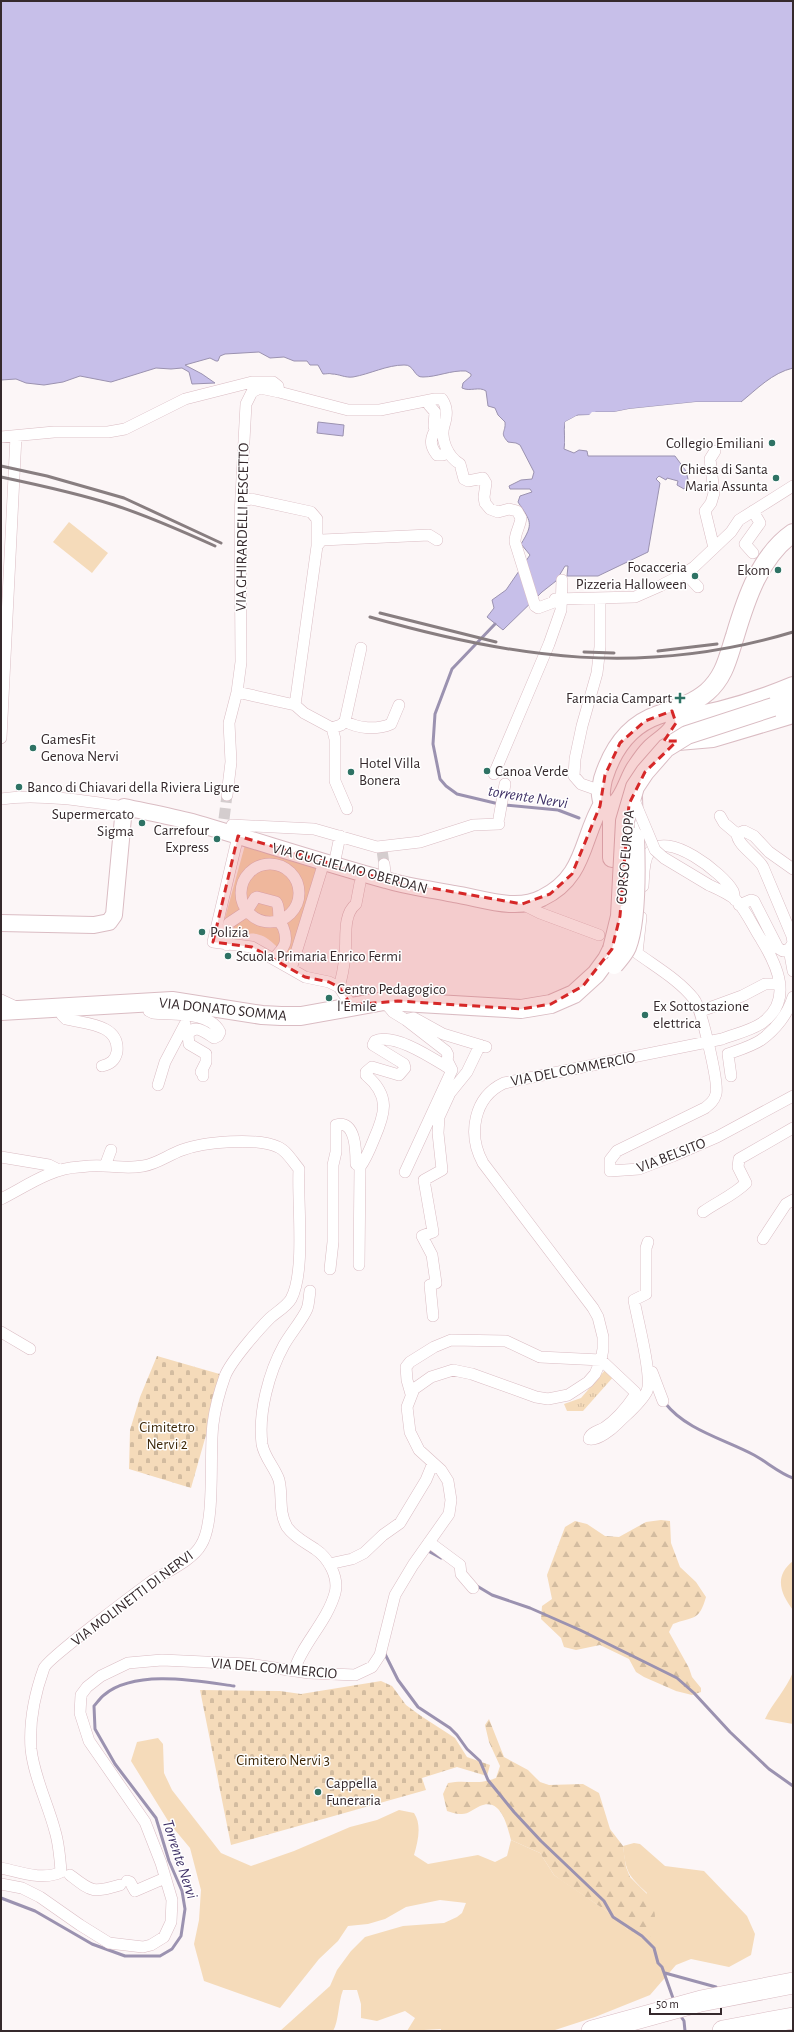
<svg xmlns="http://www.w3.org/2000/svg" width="794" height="2032" viewBox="0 0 794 2032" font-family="'Alegreya Sans',sans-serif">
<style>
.green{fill:#f5dbba}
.forest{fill:url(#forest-firs)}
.cemetery{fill:url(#cemetery-stones)}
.park{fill:url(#park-tufts)}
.water{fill:#c7bfe9;stroke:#9b92b0}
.pier{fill:#fcf6f7}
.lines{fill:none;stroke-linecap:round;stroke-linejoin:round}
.stream{stroke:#9b92b0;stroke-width:3}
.street-tunnel{stroke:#d4cdce;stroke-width:11;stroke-dasharray:11 5.5;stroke-linecap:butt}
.street-casing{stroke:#dabcc3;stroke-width:12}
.secondary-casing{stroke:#dabcc3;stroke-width:18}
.primary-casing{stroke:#dabcc3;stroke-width:20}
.highway-casing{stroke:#dabcc3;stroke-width:22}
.street{stroke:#fff;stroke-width:11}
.secondary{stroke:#fff;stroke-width:16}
.primary{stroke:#fff;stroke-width:18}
.highway{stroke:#fff;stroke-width:21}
.rail{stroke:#887e80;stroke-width:3}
.street-bridge-casing{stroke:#dabcc3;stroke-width:12;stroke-linecap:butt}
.primary-bridge-casing{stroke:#dabcc3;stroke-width:20;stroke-linecap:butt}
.street-bridge{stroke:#fff;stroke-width:11}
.primary-bridge{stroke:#fff;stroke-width:18}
.marked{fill:#d62828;fill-opacity:0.2;stroke:#d62828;stroke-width:3;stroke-dasharray:8 5;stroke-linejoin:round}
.poi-dot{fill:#2e7264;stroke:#fff;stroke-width:1.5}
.labels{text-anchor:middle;stroke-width:3;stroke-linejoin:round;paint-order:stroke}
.poi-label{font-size:15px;fill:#35292c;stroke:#fff;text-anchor:start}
.street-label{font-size:15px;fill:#35292c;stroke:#fff}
.park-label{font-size:15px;fill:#3e290a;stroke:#fff}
.water-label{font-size:16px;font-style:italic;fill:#413368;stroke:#fff}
</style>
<defs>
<pattern id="forest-firs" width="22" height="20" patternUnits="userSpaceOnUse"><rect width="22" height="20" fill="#f5dbba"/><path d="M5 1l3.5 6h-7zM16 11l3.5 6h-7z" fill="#d3bca0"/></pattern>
<pattern id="cemetery-stones" width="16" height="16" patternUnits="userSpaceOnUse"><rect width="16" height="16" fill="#f5dbba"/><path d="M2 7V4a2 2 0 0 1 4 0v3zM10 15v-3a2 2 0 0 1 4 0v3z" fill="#d3bca0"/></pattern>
<pattern id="park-tufts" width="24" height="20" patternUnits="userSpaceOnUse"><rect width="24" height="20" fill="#f5dbba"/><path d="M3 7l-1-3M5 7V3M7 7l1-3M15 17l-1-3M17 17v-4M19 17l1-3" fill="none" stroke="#d3bca0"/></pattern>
</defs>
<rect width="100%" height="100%" fill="#fcf6f7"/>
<path class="green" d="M69 522 108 553 92 573 53 542Z
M245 845 317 866 290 958C281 955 281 950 274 944 258 928 243 933 225 942L219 940Z
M793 1561V1610C780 1593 774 1576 793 1561Z
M793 1672V1724L765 1719C773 1702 786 1690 793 1672Z
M158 1738 163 1744 164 1773 172 1790 221 1853 251 1866 294 1851 350 1827 377 1820 399 1810 414 1813C422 1825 418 1841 414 1855L428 1864 478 1855 495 1862 507 1856 511 1840 540 1853 554 1875 617 1918 628 1930 647 1893C628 1875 626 1873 623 1846L634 1843 640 1844 665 1866 704 1871 747 1916 755 1934 751 1955 729 1967 691 1959 676 1965 650 1995 595 2017 555 2030V2031H441V2029L407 2031 415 2018 405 2011 377 2021 361 2018V2004L357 1990H343C338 2003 339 2021 333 2031H280L330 1986 337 1970 351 1951 365 1937 403 1926 444 1923 457 1917 462 1913 466 1903 440 1900 406 1907 385 1919 368 1924 348 1926 338 1941 319 1959 280 2008 204 1981 194 1944 199 1920 201 1890 190 1848 170 1824 131 1761 137 1742Z"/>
<path class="forest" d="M661 1520 670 1521 671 1543 680 1567 696 1582 706 1597C699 1622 693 1616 673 1624L669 1632 689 1668 692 1677 701 1688V1692L692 1695 676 1691 644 1677 636 1672 629 1659 600 1645 576 1650 564 1647 561 1638 541 1619 542 1606 552 1599 547 1575 565 1527 575 1521 587 1524 605 1536 619 1537 646 1522Z
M489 1719 504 1757 528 1770 540 1782 549 1785 583 1784 599 1793 610 1829 623 1846 626 1867 630 1877 653 1900 655 1916 650 1939 628 1930 617 1918 562 1881 554 1875 540 1853 511 1840C507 1825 501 1797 480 1806 473 1809 468 1815 460 1814 456 1814 451 1812 447 1811L443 1794 448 1783C467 1779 476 1786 496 1778L500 1766 489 1742 485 1725Z"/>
<path class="cemetery" d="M157 1356 223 1375 191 1488 129 1469 130 1430 140 1397Z
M381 1681 392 1686 406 1705 421 1716 455 1738 467 1757 490 1765 487 1776 457 1767 422 1778 426 1790 231 1845 200 1690 280 1691 301 1694Z"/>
<path class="park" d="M606 1369 615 1375 583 1411H567L564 1404 581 1398Z"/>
<path class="water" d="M1 1H793V368C772 373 757 389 741 402H696L629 409 614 412H596L589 415H578L565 422C563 432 566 440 564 449L574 453 579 450 587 451 588 456H675L686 471 689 483 684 489 677 485 678 481 667 478 666 480 659 476 656 479 660 483 648 552 598 576H567L568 566H565L556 581 542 592 503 630 487 617 494 608 492 600 506 590 530 555 521 544C534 523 531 522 518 502L520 496 532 492 530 489H510L509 486 521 480 532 479 534 472 520 445 516 443 508 442C499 432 506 433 505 422L498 415 495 408 488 406 486 391C479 386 470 392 462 388L463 383 471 376V374L466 371C451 370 437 377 423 377 414 378 414 364 404 365 387 365 370 374 353 377 345 378 339 374 332 374 329 373 327 374 323 374L318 365H310L307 361H294L284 357 270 358 259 352 225 354 220 356 218 361H216L210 358 185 365 202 374 215 383 192 384 189 372 182 368 171 369 156 368 111 382 80 376 63 382 44 385 26 383 16 379 1 380Z
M318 422 344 425 343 436 317 433Z"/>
<path class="pier" d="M696 402H741L742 404H696L629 411 614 414H593L590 417H579L566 424V431L568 441 567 445 565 444V422L576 416 589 415 592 412H614L629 409Z"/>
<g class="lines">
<path class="stream" d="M495 624 452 669 435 714 433 744 440 779 446 786 457 794 499 804
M505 805 558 810 579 818
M665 1403C686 1430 724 1439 754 1455 767 1462 779 1473 793 1478
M430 1552 441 1558
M477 1586 492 1595 530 1608 580 1630 677 1678 694 1693 730 1732 769 1769 793 1786
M385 1654 398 1680 418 1707 450 1728 457 1735 467 1749 480 1761 488 1780 514 1812 541 1841 604 1901 613 1917 642 1936 654 1948 658 1963 662 1967 674 2001
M1 1898 35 1911 92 1944 125 1956H160L172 1949 181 1936 185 1909 182 1891 169 1861 156 1818 115 1764 95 1729 94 1706C97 1703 100 1698 104 1695 135 1669 198 1681 234 1686
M665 1973 716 1987
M680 2015 684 2021 685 2031"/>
<path class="street-tunnel" d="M224 819 227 795
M382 850 384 864"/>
<defs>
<path id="street" d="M429 405 435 412 434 426 437 427 441 426
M437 427C430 438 429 445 437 455H443L448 453
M1 437 54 432H108L125 429 185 399 252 382H273L278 386 279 392 348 410H380L435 399H442C448 408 447 416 444 426 440 439 448 457 460 464L464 479 468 481 483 478 486 483 484 497 485 503 490 509 498 512 509 509 517 511 521 518C520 527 515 532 515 542L535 606 538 608 562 599
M241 501 251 499 311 512 317 519V546
M753 511 760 523 745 544 753 553
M714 548 705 511 711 503 714 493 710 459 715 451
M685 573 698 587
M555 599 635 597 660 586 685 573 694 567 731 532 739 520 793 486
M600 599V647L597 673 582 726 575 759 574 776 581 784 601 791
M237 692 295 705 304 713 332 728 341 725 345 721 361 648
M295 705 317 546 322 540 429 535 437 540
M345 721C358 729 377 730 391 724L399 705
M332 728 335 739V781L347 809
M1 738 16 436
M494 774 549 644 561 610 562 580
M227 795 231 762 229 723 237 692 241 662 240 515 246 404 252 392 260 388 279 392
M1 799C37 793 88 801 124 807
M720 816 724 823 737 834
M499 818 505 784
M232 825 314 829 377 847 420 842 473 825 499 824
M238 836 213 942 252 947 291 969 324 862
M241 893a29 29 0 1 1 58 0a29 29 0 1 1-58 0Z
M384 864 386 880
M334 865 340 836
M643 886C644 876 643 861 649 853 666 828 724 874 733 891 734 893 734 897 735 900
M522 904 540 913 599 935
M739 905 751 900 754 901 778 948 783 951 789 949 793 943 792 936 763 867C758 857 737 845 737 834L744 831 754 836 769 852 793 869
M641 917 637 953C656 967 679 980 694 999 701 1007 719 1083 716 1094 714 1101 710 1104 705 1108L617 1151 610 1160V1171L639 1169 673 1156 717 1137 793 1096
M227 945 226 934 229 923 247 911 255 898 257 897 276 902C280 907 278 913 279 918 279 922 281 924 283 927 289 942 284 948 274 958
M789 949 793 971
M291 969 305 977 329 982 339 987 351 1005
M339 987C342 977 344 966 345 955 347 940 342 915 356 904L360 883
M1 1000 18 1008
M149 1002V1011L153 1013C173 1015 210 1011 220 1032L218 1036 214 1038C205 1032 194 1023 188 1035L189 1044 206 1054V1062L201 1072 203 1073V1076
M60 1007 62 1015 66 1019C86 1024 120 1024 117 1052 115 1061 110 1064 102 1066
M701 1011 742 996 765 984H780
M409 1019 414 1018 443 1034 486 1047
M731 1076 728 1054C739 1050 752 1046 761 1040 775 1030 788 1014 793 997
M158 1085 165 1062 185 1024
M1 1157 49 1165 59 1170
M105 1166 111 1150
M405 1172 452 1070
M1 1199C25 1187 51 1168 79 1167 87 1166 96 1165 103 1166 119 1166 126 1169 143 1166 157 1164 168 1155 182 1150 203 1142 257 1137 278 1147 286 1150 293 1162 299 1169 297 1201 306 1272 291 1299 287 1306 277 1312 270 1318 258 1330 231 1361 225 1376 220 1390 215 1408 213 1424 209 1454 216 1522 201 1545 193 1560 166 1572 152 1581 137 1592 47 1659 44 1668 35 1693 29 1722 31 1749 34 1777 48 1804 55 1831 59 1844 60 1858 61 1872 43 1881 20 1872 1 1868
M703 1212C717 1202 734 1195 746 1183L738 1167 739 1159 793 1128
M763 1239 786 1204 793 1200
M359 1265 360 1167
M330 1269 333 1242V1165L336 1152V1125C356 1119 356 1152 356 1164L360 1167C366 1159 370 1149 374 1139 385 1114 391 1096 366 1075V1072L372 1067 399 1075 405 1068 404 1064 373 1045 375 1041C395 1032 435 1060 452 1070L447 1060 448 1055 446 1051 406 1020 393 1012 384 1001
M433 1316 430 1285 436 1283 432 1255 422 1236 433 1232 424 1180 442 1170 438 1133 439 1117 450 1093 467 1072 480 1045
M1 1332 30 1349
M652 1372 663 1401
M411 1394 407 1380 406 1367 410 1362 434 1347 451 1340 506 1341 540 1357 601 1360 635 1392V1395C627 1407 616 1420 604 1428 598 1431 590 1433 589 1439 598 1441 612 1429 618 1423 627 1414 641 1403 647 1391 653 1377 637 1318 634 1300L646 1294V1248L648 1242
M429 1542 460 1565 461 1574 473 1588
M329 1564 352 1559 364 1553 383 1535 400 1523 426 1480 433 1463
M294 1671C302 1644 327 1622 335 1593 339 1578 329 1558 315 1549 305 1542 295 1538 287 1527 278 1511 283 1496 279 1480 275 1468 264 1457 262 1444 258 1413 269 1372 284 1345 290 1334 303 1319 307 1309 309 1304 309 1297 310 1291
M70 1875C92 1892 92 1893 120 1885
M127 1881 130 1882 135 1891 165 1878
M1 1884 22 1888 40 1897 80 1925 109 1943 143 1947 151 1945 164 1937 171 1922 172 1900 161 1863 145 1822 89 1741 80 1713 81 1695 87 1687 101 1676 128 1663 162 1660 248 1664 309 1673 355 1675 372 1667 380 1655 395 1595 413 1565 449 1514 451 1500 448 1481 441 1470 419 1450 410 1432 407 1407 414 1389 431 1377 453 1370 472 1374 536 1397 548 1399 568 1395 588 1382 595 1374 601 1360 603 1349V1337L598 1317 593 1308 483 1163C467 1134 474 1097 504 1083L722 1039C735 1034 750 1031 762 1023 794 1000 777 965 761 939 753 927 746 910 736 900 729 894 718 889 709 885"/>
<path id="secondary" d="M1 923 94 925 109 922 114 915 124 807C147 812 170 816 192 822 257 841 321 862 386 880 408 887 431 889 454 894 481 898 516 912 542 898 586 877 581 838 603 802"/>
<path id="primary" d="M773 707 793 701
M672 711C684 728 661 738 650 749 645 754 641 760 637 766 628 777 623 808 607 807 598 800 601 789 603 779 612 750 629 725 658 715 675 709 693 704 707 692 725 676 728 657 735 636 746 599 760 556 793 533
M676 719C716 714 757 701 793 686
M678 741 713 738 793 714
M633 797 634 829
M612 807V858
M1 1011 172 1001 262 1015 281 1016H301L384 1001 521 1009 551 1004 574 994 596 974 607 959 612 949"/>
<path id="highway" d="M592 2031 701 2001 793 1983
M723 2031 793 2018"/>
</defs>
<use href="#street" class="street-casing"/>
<use href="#secondary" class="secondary-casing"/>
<use href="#primary" class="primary-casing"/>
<use href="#highway" class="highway-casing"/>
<use href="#street" class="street"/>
<use href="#secondary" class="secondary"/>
<use href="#primary" class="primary"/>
<use href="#highway" class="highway"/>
<path class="rail" d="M1 466 47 476 124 498 221 543
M1 477C39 485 77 493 114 505 148 516 182 531 215 546
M380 613 496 642
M370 617C516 659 644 677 793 632
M658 651 717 644
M584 652 614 653"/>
<defs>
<path id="street-bridge" d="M634 800 655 850 664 858 709 885"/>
<path id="primary-bridge" d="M612 949 620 916 625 821 635 787 645 772 666 748 687 735 773 707
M614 965C618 960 624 954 627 947 637 922 636 864 635 837"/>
</defs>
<use href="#street-bridge" class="street-bridge-casing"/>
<use href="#primary-bridge" class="primary-bridge-casing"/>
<use href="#street-bridge" class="street-bridge"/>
<use href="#primary-bridge" class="primary-bridge"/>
</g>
<path class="marked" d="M672 711 676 723 664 741H677L645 772 629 804 620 916 612 949 583 986 551 1004 521 1009 398 1001 351 1005 339 987 329 982 305 977 252 947 213 942 238 836 386 880 522 904 550 894 572 874 600 806 605 775 620 743 645 721Z"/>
<g class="poi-dot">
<circle cx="772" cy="443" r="4"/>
<circle cx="776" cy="478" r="4"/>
<circle cx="778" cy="570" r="4"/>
<circle cx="695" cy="576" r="4"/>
<path d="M678 692h4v4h4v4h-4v4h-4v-4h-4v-4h4z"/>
<circle cx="33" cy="748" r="4"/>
<circle cx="487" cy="771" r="4"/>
<circle cx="351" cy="772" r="4"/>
<circle cx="19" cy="787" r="4"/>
<circle cx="142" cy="823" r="4"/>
<circle cx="217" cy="839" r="4"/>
<circle cx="202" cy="932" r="4"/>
<circle cx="228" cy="956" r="4"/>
<circle cx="329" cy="998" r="4"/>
<circle cx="645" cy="1015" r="4"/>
<circle cx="318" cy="1792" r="4"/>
</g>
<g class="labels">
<g class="poi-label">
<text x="764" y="448" text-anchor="end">Collegio Emiliani</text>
<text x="768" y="474" text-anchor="end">Chiesa di Santa<tspan x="768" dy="17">Maria Assunta</tspan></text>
<text x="687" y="572" text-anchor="end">Focacceria<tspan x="687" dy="17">Pizzeria Halloween</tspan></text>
<text x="770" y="575" text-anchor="end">Ekom</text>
<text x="672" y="703" text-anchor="end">Farmacia Campart</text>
<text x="41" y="744">GamesFit<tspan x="41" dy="17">Genova Nervi</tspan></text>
<text x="359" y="768">Hotel Villa<tspan x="359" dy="17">Bonera</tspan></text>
<text x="495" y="776">Canoa Verde</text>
<text x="27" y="792">Banco di Chiavari della Riviera Ligure</text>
<text x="134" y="819" text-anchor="end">Supermercato<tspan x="134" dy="17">Sigma</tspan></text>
<text x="209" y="835" text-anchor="end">Carrefour<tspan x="209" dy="17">Express</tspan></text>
<text x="210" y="937">Polizia</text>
<text x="236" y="961">Scuola Primaria Enrico Fermi</text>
<text x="337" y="994">Centro Pedagogico<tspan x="337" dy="17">l'Emile</tspan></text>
<text x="653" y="1011">Ex Sottostazione<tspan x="653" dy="17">elettrica</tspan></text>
<text x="326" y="1788">Cappella<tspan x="326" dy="17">Funeraria</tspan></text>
</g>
<g class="street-label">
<text transform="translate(242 527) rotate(-89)" y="5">VIA GHIRARDELLI PESCETTO</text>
<text transform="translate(625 857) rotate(-85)" y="5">CORSO EUROPA</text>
<text transform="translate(350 868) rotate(15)" y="5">VIA GUGLIELMO OBERDAN</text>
<text transform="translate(223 1009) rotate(6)" y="5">VIA DONATO SOMMA</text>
<text transform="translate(573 1069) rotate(-11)" y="5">VIA DEL COMMERCIO</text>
<text transform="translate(671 1155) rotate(-21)" y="5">VIA BELSITO</text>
<text transform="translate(132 1598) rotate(-37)" y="5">VIA MOLINETTI DI NERVI</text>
<text transform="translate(274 1668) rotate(5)" y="5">VIA DEL COMMERCIO</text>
</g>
<g class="park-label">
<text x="167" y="1432">Cimitetro<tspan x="167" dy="17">Nervi 2</tspan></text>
<text x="283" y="1765">Cimitero Nervi 3</text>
</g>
<g class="water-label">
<text transform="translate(528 796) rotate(9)" y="6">torrente Nervi</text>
<text transform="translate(181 1859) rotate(72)" y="6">Torrente Nervi</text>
</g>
</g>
<rect width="794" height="2032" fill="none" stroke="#35292c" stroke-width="4"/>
<path d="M650 2008v6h71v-6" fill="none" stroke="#35292c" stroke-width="2"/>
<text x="656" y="2008" font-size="12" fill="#35292c" stroke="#ffffff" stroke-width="3" paint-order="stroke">50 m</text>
</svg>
